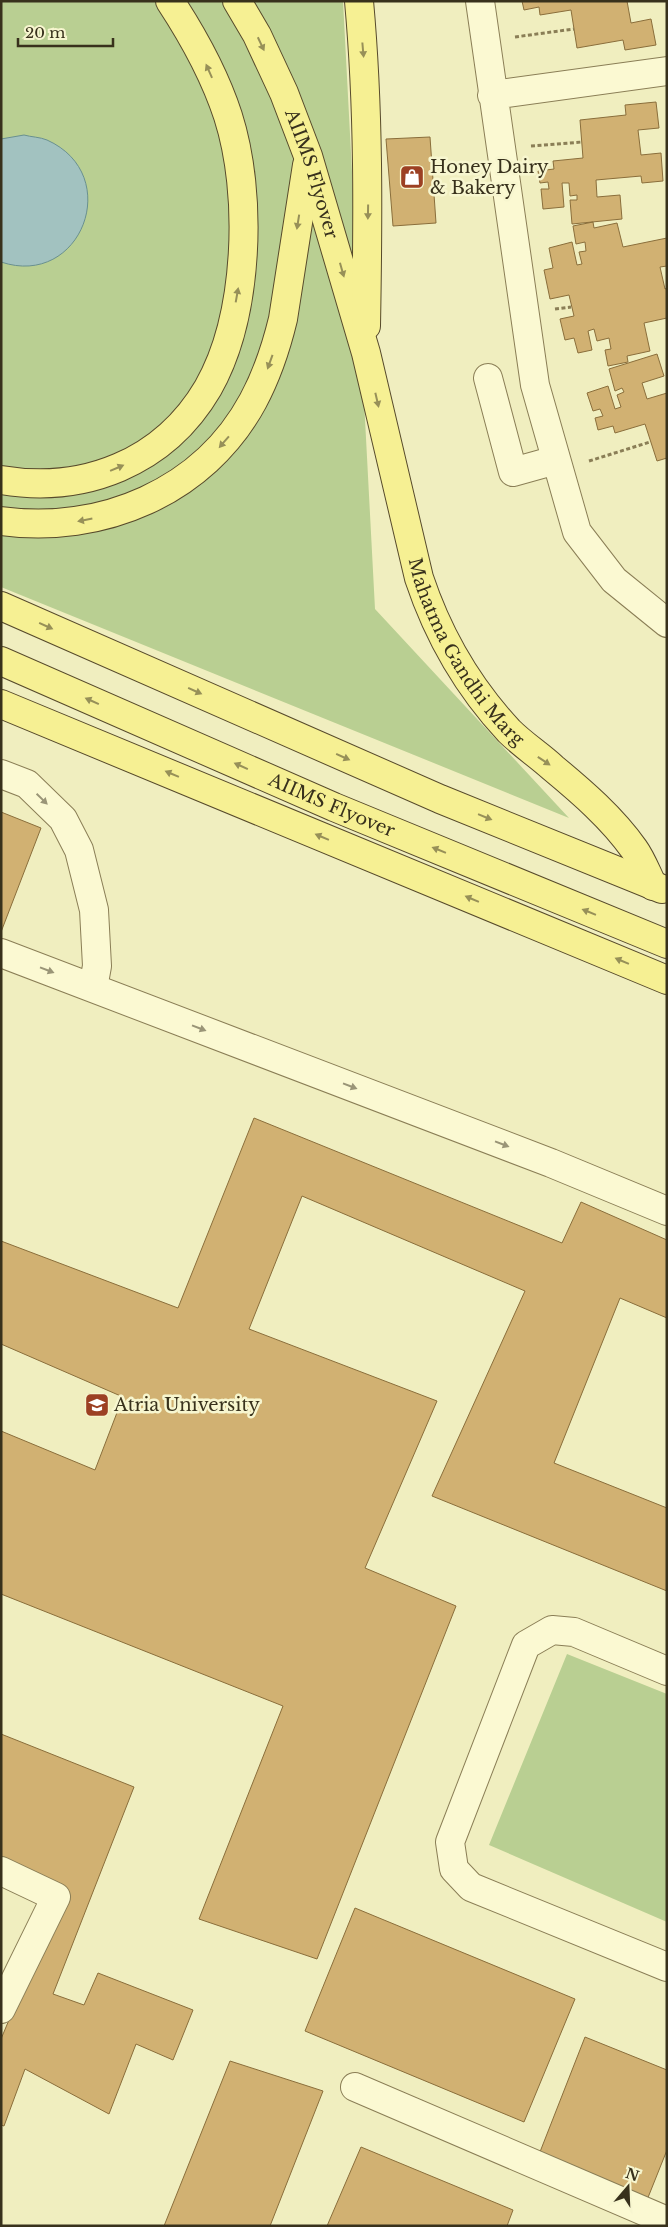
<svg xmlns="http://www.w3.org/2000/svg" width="668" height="2227" viewBox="0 0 668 2227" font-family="'Libre Baskerville',serif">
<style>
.green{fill:#b9cf92}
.water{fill:#a2c2c0;stroke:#699090}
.building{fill:#d1b172;stroke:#8a6e3b}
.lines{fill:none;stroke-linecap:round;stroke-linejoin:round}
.minor-casing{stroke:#8a7e56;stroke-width:30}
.major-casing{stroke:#574a2b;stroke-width:30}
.path{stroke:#8a7e56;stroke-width:3;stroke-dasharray:4 2.5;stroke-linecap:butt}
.minor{stroke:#fbf9d2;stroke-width:28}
.major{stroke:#f6f093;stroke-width:28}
.oneway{fill:#979058}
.oneway2{fill:#9a9577}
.labels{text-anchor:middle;stroke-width:5;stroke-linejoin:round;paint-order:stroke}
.poi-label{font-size:18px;fill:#38311c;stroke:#f7f6cf;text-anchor:start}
.street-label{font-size:18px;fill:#38311c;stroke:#f7f6cf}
</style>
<rect width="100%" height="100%" fill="#f0eebf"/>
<path class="green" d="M1 1H343L375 609 569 818 1 587Z
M567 1654 667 1694V1922L489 1845Z"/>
<path class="water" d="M24 135C31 137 40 137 47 140 125 175 81 289 1 262V139Z"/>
<path class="building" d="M522 1H627L631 23 651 19 656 45 625 50 623 40 577 48 571 10 540 15 539 7 524 10Z
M656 102 659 128 638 130 641 155 661 153 663 181 642 183 641 176 596 180 597 197 620 195 622 219 572 224 570 200H577V195L570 196 569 183H562L564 207 543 209 541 189H549L548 182 540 183 538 171 554 169 553 161 583 158 580 120 626 115 625 105Z
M430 137 436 223 393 226 386 139Z
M593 222 594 228 617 223 623 247 667 238V266L660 267 665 289 667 288V318L644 323 650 351 627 356 628 362 608 366 605 350 611 349 609 338 597 341 594 329 588 331 592 350 578 353 574 338 565 340 560 319 574 316 569 295 550 299 544 270 553 268 549 248 572 242 577 265 582 264 579 252 586 251 585 242 576 244 573 226Z
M657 354 664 376 642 383 647 399 667 393V458L657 461 645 424 615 433 613 426 598 430 595 418 603 416 600 409 593 411 587 393 608 386 615 409 621 407 617 395 624 392 622 388 615 391 609 369Z
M1 812 41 828 1 932Z
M254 1118 562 1243 581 1202 667 1240V1318L620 1298 554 1463 667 1508V1591L432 1496 525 1291 302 1196 249 1329 437 1401 365 1568 456 1606 317 1959 199 1919 283 1706 1 1594V1431L95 1470 123 1397 1 1344V1241L178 1308Z
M1 1734 134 1787 53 1994 84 2005 98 1973 193 2010 173 2060 136 2044 109 2114 25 2069 4 2126 1 2125V2039L64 1889 1 1865Z
M355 1908 575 1999 524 2122 305 2031Z
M585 2037 667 2070V2150L647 2200 538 2157Z
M230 2061 323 2091 270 2226H164Z
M361 2147 513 2210 507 2226H327Z"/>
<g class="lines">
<defs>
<path id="minor" d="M480 1 535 385 577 532 614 580 667 623
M492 95 667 71
M488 378 513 472 556 460
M1 774 27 784 63 819 79 850 94 910 97 966 93 988
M1 953 551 1163 667 1211
M667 1671 574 1632 552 1630 526 1645 450 1842 454 1869 471 1887 667 1967
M1 1871 56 1897 1 2009
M355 2087 667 2221"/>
<g id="major">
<path id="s1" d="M237 1 257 35 284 93 308 156 366 353 419 578C438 635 468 687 509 731 523 745 539 755 553 768 582 792 612 818 634 849 642 860 647 874 653 886"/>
<path d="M359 1C369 110 368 217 366 326"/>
<path d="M1 480C84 494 164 463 208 388 249 316 253 194 228 116 215 76 193 36 170 1"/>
<path d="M1 521C101 535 204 492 253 401 267 375 276 348 283 319L307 165"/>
<path d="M1 606 440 799 662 889"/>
<path id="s2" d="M1 661 334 807 667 944"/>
<path d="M1 704 667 980"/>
</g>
</defs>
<use href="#minor" class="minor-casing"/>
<use href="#major" class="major-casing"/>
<path class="path" d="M515 37 574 29
M531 146 582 142
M555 309 571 307
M589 461 650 442"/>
<use href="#minor" class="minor"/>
<use href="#major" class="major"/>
</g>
<defs><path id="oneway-solid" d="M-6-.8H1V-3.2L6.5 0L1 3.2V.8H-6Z" transform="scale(1.25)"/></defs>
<g class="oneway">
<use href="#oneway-solid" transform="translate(261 44) rotate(65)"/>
<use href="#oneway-solid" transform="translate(363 50) rotate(85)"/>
<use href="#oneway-solid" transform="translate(209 71) rotate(-114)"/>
<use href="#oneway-solid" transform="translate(368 212) rotate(91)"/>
<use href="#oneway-solid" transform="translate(298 222) rotate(99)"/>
<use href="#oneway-solid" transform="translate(342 270) rotate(74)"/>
<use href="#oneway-solid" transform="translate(237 295) rotate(-80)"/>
<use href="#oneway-solid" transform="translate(270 362) rotate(110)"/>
<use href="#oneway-solid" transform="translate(377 400) rotate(77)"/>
<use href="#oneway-solid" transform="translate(224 442) rotate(131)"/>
<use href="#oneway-solid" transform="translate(117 468) rotate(-23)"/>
<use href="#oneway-solid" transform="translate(85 520) rotate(169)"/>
<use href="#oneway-solid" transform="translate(46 626) rotate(24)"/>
<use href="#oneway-solid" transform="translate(195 691) rotate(24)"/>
<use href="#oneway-solid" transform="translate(92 701) rotate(-156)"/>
<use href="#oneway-solid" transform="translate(343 757) rotate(24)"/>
<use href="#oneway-solid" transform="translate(544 761) rotate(34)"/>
<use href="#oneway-solid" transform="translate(241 766) rotate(-156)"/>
<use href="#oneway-solid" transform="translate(172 774) rotate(-157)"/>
<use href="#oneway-solid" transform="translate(485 817) rotate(22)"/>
<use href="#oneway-solid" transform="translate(322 837) rotate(-157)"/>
<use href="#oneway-solid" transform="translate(439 850) rotate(-158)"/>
<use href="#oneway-solid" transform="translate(472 899) rotate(-157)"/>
<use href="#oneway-solid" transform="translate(589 912) rotate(-158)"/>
<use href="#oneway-solid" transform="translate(622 961) rotate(-157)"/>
</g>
<g class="oneway2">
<use href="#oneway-solid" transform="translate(42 799) rotate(44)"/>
<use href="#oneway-solid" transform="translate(47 970) rotate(21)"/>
<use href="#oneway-solid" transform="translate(199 1028) rotate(21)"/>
<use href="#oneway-solid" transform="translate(350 1086) rotate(21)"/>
<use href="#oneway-solid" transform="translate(502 1144) rotate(21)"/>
</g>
<defs>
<symbol id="shop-square" viewBox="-11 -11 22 22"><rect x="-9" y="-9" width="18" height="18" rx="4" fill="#9c4023" stroke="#f7f6cf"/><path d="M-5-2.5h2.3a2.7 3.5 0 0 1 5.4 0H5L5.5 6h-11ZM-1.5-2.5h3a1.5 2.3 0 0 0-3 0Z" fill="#fff"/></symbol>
<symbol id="university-square" viewBox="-11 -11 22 22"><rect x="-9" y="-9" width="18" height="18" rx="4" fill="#9c4023" stroke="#f7f6cf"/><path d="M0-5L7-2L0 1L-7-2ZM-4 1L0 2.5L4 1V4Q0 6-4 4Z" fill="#fff"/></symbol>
</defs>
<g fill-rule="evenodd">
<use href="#shop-square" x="398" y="163" width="28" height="28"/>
<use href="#university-square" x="83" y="1391" width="28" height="28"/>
</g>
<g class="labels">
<g class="poi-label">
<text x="430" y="173">Honey Dairy<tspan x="430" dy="21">&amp; Bakery</tspan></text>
<text x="114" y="1411">Atria University</text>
</g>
<g class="street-label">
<text dy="6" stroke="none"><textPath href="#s1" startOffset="189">AIIMS Flyover</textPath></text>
<text dy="6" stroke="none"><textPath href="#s1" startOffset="695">Mahatma Gandhi Marg</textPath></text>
<text dy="6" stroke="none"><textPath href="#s2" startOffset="361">AIIMS Flyover</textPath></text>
</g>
</g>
<rect width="668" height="2227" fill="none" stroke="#38311c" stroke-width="5"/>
<g transform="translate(628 2187) rotate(19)" stroke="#f7f6cf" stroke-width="4" paint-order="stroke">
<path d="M0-4L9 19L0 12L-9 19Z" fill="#38311c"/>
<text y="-8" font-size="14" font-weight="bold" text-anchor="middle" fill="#38311c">N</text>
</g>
<path d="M18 38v8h95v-8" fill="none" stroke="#38311c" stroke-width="2.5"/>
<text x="25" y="38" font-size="15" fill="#38311c" stroke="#f7f6cf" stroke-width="4" paint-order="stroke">20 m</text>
</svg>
